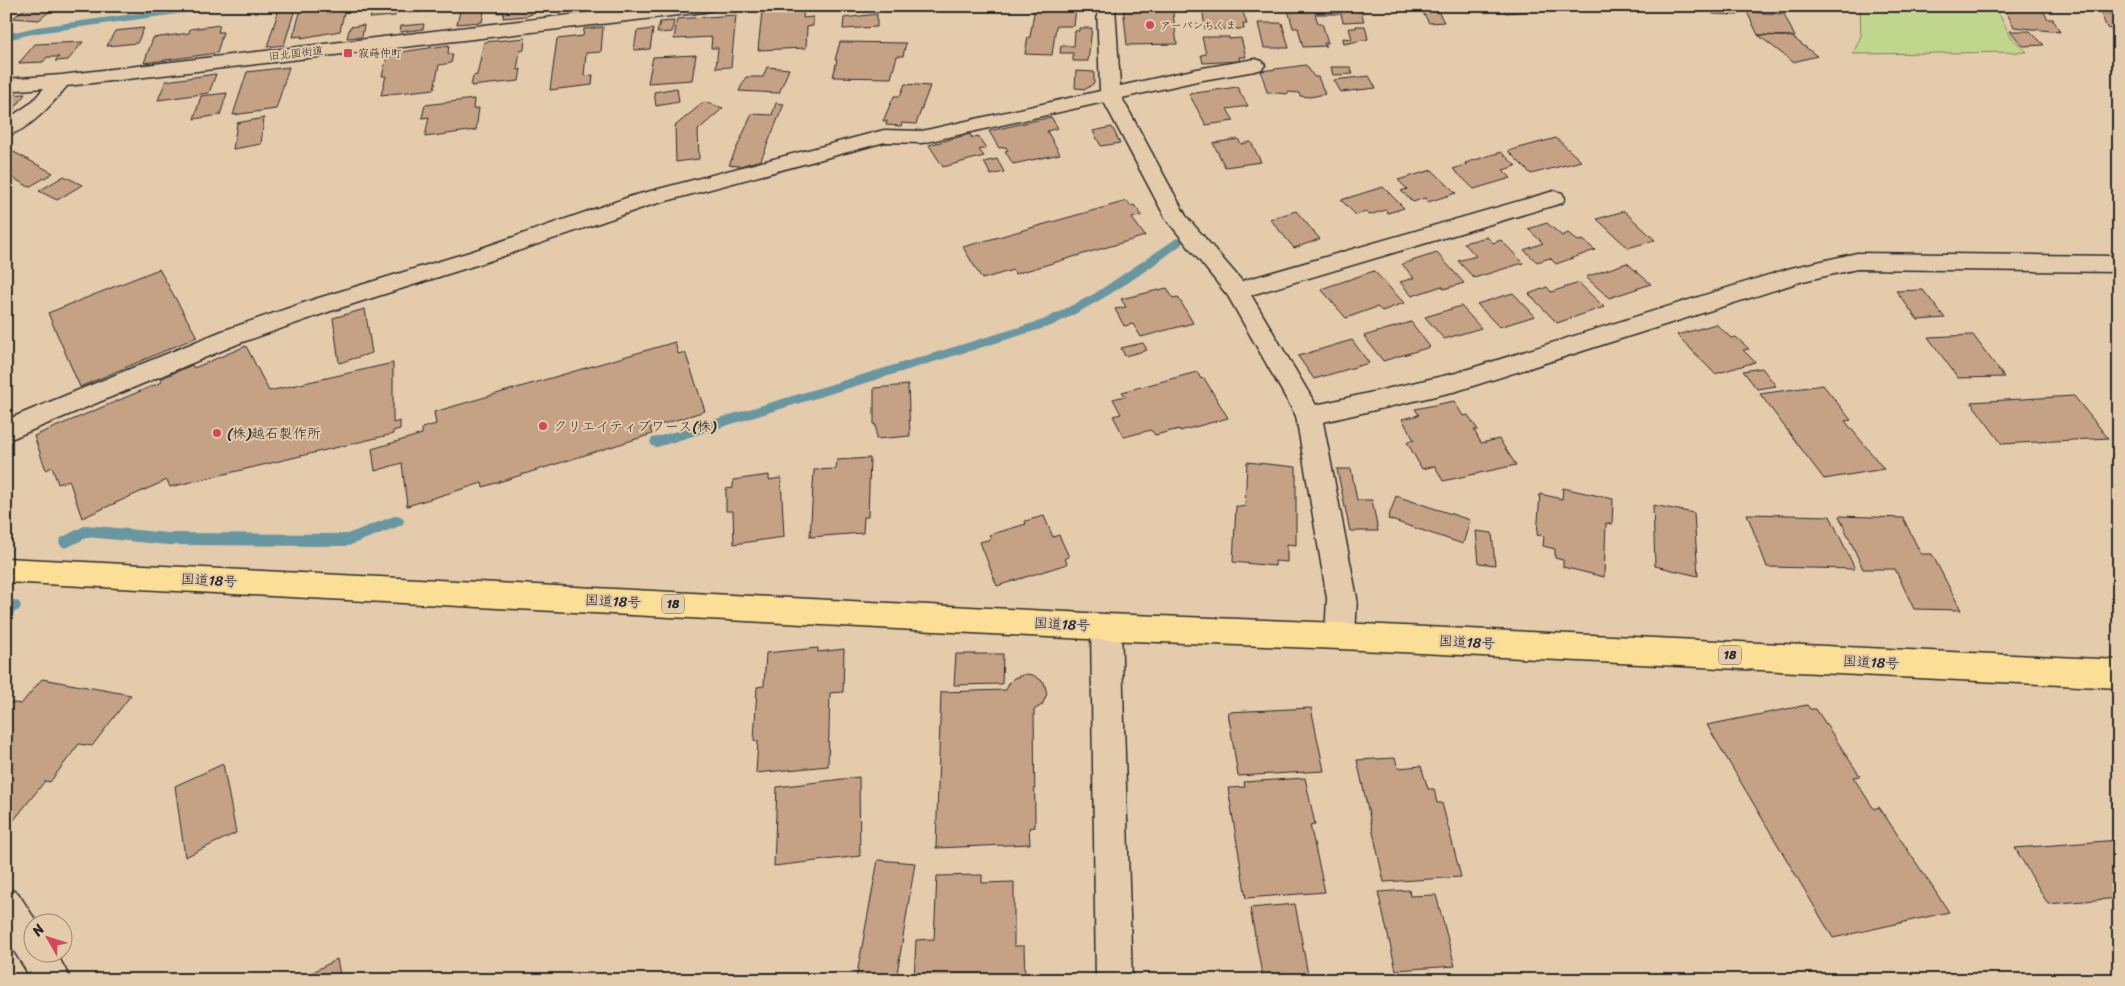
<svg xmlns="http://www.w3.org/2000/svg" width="2125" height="986" viewBox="0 0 2125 986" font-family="Sriracha,'Klee One',sans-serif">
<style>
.green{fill:#c0d68c;stroke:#76805c}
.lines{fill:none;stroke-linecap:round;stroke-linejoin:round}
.stream{fill:#6796a1;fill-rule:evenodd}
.building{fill:#c5a285;stroke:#2b2b2b}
.minor-casing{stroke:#2b2b2b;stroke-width:3}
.highway-casing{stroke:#2b2b2b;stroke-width:3}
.minor{fill:#e4cbac;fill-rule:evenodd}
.highway{fill:#fbdf96;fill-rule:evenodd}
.poi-dot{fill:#d1495b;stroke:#e4cbac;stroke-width:2}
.labels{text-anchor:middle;stroke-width:4;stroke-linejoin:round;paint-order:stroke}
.far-poi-label{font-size:11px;fill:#2b2b2b;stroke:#e4cbac;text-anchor:start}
.far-street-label{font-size:11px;fill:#2b2b2b;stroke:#e4cbac}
.shield{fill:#e4cbac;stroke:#625b52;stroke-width:1}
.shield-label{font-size:12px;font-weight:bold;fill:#2b2b2b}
.poi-label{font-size:14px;fill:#2b2b2b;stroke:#e4cbac;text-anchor:start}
.street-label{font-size:14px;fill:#2b2b2b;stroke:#e4cbac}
</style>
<rect width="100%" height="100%" fill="#e4cbac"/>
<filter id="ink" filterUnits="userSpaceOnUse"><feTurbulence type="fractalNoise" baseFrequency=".02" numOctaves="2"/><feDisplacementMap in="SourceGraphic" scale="10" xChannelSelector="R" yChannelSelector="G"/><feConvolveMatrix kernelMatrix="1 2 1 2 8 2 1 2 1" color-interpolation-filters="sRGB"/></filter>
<g filter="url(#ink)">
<path class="green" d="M1860 6H1995L2011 37 2027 52 1853 54 1861 36Z"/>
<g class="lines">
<path class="stream" d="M192 6H218L214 9 37 33 6 40V34L37 27Z
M1177 238 1181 239 1183 242 1181 245C1140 276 1098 304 1051 326L657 447 652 446 650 442 652 438 657 437 1043 320 1094 294Z
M397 515 402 517 404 521 402 525 348 546 168 545 88 537 66 548 61 546 59 542 61 538 86 525 168 533 347 534Z
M14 600 19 602 21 606 19 610 6 616V603Z"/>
</g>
<path class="building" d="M28 6H56L39 20 13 18Z
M280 6H296L284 45 267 47Z
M302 6H359L345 8 340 31 301 38 302 36 293 37Z
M374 6H432L430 11 409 13 410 10 396 12 395 16 370 18Z
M485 6 482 22 457 24 461 7Z
M498 6H538L537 11H532V14L526 16 503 18 504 12 497 13Z
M1035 6H1087V8H1076L1074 26H1056L1052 55 1025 54 1028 37H1030Z
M1123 6H1172L1177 44 1127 45Z
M1202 6H1241L1247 24H1243L1244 29H1205Z
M1287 6H1359L1364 21 1343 22 1341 14H1315L1318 23H1322L1328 43H1324L1326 46 1303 47 1298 28H1293Z
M1419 6H1435L1444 22 1429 23Z
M1446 6H1483L1485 9H1448Z
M1501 6H1546L1549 9 1506 13Z
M1694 6H1733L1738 15 1713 14 1708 7Z
M1757 6H1797L1798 8 1780 7 1781 9Z
M2003 6H2040L2048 19H2053L2060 32 2014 27Z
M804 9 803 18 813 17V26L807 27 806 48 758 50 762 12Z
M1747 12 1784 14 1795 37 1758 35Z
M2100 12 2119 15V41L2116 40 2111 29 2107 28Z
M877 14V27L843 29 844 18Z
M736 15 731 67 716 68 718 48H711L712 37 674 39 677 19Z
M674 21 672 32 657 33 660 22Z
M1258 23H1282L1289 48H1264Z
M424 24 423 29 400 32 401 26Z
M220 25 218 32H223L217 53 144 63 153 38 189 33 190 29Z
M364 25 362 37 347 38 350 27Z
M1356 26H1365L1368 39 1344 44 1343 38 1352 39 1349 28H1356Z
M603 27 601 52 586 53 584 76 593 75 592 85 550 90 557 39 583 36 584 29Z
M144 28 137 43 107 46 115 31Z
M1079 28H1092L1088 61H1073V53H1060L1061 46H1074L1075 31H1079Z
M653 29 650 49 634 50 637 31Z
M2010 31H2030L2044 45 2023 46Z
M1758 35 1791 36 1817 56 1793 62Z
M1202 37H1229V39L1241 38 1246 57H1239L1240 61 1203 63 1201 55 1206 54Z
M525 38 524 50 520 51 517 70 521 69 519 81 471 86 473 76 477 75 484 42Z
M83 42 68 60 55 61 59 57H47L43 62 19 63 35 44Z
M840 42 906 43 903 56H897L891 78 833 77 837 60H835Z
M449 45 448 54H453L451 63 439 65 434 89 381 95 386 76H382L388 54Z
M696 55 692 80 648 83 653 57Z
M1306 65 1314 77H1318L1325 94 1310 97 1300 96 1299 93 1288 92V94L1267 92 1261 71Z
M289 67 276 109 233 115 247 72Z
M767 67 789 69 779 93 739 91 746 77H763Z
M1331 67H1350L1353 74 1333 75Z
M1076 71 1094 72V83L1086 89 1075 88Z
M216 74 209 93 158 100 166 81Z
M1369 76 1376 88 1341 92 1334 80Z
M905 84 930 86 916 124 902 123 901 126 886 125 887 121H883L894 96H900Z
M1237 87 1248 106 1227 109 1234 121 1206 125 1189 94Z
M677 88 679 102 656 106 654 92Z
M227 93 220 115 194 119 201 96Z
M25 94 10 115 6 116V95Z
M474 99 473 109 479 108 476 130 425 137 429 117 422 118 425 105Z
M704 102 723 108 698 130 699 159 676 162 675 126Z
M776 103 784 104 761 160 740 166 729 165 752 114 772 115Z
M1051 117 1058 128 1047 131 1060 154 1013 164 1005 151 1008 150 1006 147 999 148 989 131Z
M264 118 261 144 233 149 237 123Z
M1112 127 1120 143 1101 146 1093 131Z
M970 134 972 138 978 136 986 148 979 150 984 156 943 167 929 145Z
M1556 138 1581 161 1531 174 1508 151Z
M1238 139 1241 144 1251 142 1261 162 1225 167 1213 143Z
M10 150 53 173 29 187 6 174V151Z
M1501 152 1516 166 1503 170 1511 178 1474 189 1453 169 1467 164 1465 163Z
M997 159 1004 172 991 175 984 162Z
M1432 170 1456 193 1428 202 1425 198 1413 202 1401 191 1407 189 1398 180Z
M64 176 82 185 57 200 39 191Z
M1383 187 1404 208 1388 213 1386 210 1369 215 1366 212 1356 215 1341 200Z
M1127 201 1131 206 1134 205 1142 215 1132 218 1145 236 1015 274 1013 270 982 279 963 247Z
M1296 211 1320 239 1294 248 1270 219Z
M1624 211 1655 240 1628 248 1597 219Z
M1547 223 1562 236 1568 233 1578 241 1583 240 1595 250 1556 264 1550 258 1537 262 1524 250 1543 243 1528 229Z
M1487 237 1493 243 1501 240 1523 263 1474 278 1458 261 1476 256 1464 243Z
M1437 253 1464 283 1444 289 1442 286 1412 296 1400 282 1414 278 1402 264Z
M1627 263 1651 284 1609 298 1586 277Z
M159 269 197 337 80 387 48 313Z
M1374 271 1404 303 1382 311 1377 307 1346 318 1321 289Z
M1579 283 1604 307 1557 323 1529 294 1547 287 1551 292Z
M1167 288 1173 298 1178 297 1193 323 1141 337 1133 324 1124 326 1115 309 1126 307 1121 299Z
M1923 290 1945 318 1918 320 1896 291Z
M1513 293 1535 316 1499 327 1477 304Z
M1461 306 1481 328 1444 339 1425 317Z
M365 309 372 353 339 363 333 318Z
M1411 322 1430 347 1383 361 1364 336Z
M1716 324 1731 338 1736 337 1749 349 1743 350 1755 362 1715 374 1677 335Z
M1973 335 2004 377 1958 378 1928 337Z
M1352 340 1369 363 1314 379 1298 356Z
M675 342 678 354 685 352 705 411 650 428 652 434 483 487 482 483 407 506 402 463 375 471 372 449 422 434V428L436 424 434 412Z
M1143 343 1147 350 1125 356 1121 348Z
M246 346 269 391 393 363V423L400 421V429L393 431V434L170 487 167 480 82 518 69 480 58 484 52 467 46 470 34 436 162 382 160 379 192 365 194 368Z
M1762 368 1776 386 1757 389 1743 371Z
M1197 372 1201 379 1204 378 1228 418 1180 431 1179 429 1155 435 1151 430 1124 437 1113 416 1121 414 1113 399 1125 396 1122 392Z
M908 385 910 436 876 439V425H874V388Z
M1823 385 1851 420 1845 421 1884 469 1824 479 1760 394Z
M2074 396 2108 438 2002 444 1971 402Z
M1454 401 1463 416 1468 415 1478 430H1474L1481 443 1499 439 1516 465 1443 481 1435 466 1422 469 1407 442 1414 440 1402 419 1419 415 1415 409Z
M870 458 868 517H864L863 533 810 537 814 470 836 469 837 460Z
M1247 462 1296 467V545L1287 544V562L1275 561V566L1233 562 1236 506 1245 507Z
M1337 469H1351L1357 500H1372L1378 531H1350Z
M769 475V480L781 478 784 537 734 544 733 511H726V489L733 488V480Z
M1563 488 1613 499 1612 524 1606 523 1604 577 1563 567V560L1555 558V549L1543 546 1544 536 1537 535 1540 494 1562 499Z
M1396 496 1470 520 1463 544 1388 519Z
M1653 505 1694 513 1698 576 1655 566Z
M1747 514 1830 516 1855 569 1767 567Z
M1044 516 1053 537 1059 535 1069 557 1065 558 1067 564 997 586 980 542 991 539 989 535 1026 524 1025 521Z
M1839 516 1903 518 1921 554H1932L1961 610 1914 609 1895 569H1863Z
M1476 531 1492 533 1495 565 1479 563Z
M818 648V652L844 649 843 692 830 693 828 766 756 773 758 741H754L757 687 764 686 766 653Z
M956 654H1003L1002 684 954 685Z
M1026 674 1033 675 1044 682 1047 694 1042 705 1034 710 1035 827 1029 828 1030 844 936 848 941 692 1006 690 1009 683 1014 678Z
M42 679 131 695 92 746 79 744 50 782 45 781 6 830V702L21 704Z
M1807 705 1810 709H1816L1860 776 1853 777 1874 809 1879 807 1949 912 1833 938 1707 725Z
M1311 708 1324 771 1238 776 1228 712Z
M1395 758 1398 768 1421 766 1428 789H1434L1437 803H1442L1461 877 1384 882 1357 760Z
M223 764 236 833 185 857 175 786Z
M859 777 860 856 774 866 777 787Z
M1305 778 1315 824 1310 825 1325 892 1246 898 1228 788 1245 787 1244 782Z
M2119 840V898L2048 904 2015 848Z
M878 860 915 863 896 980 856 979Z
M982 875V883L1014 882V946H1024L1025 980H914L916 940 934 939 937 876Z
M1409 890 1410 896 1436 895 1455 966 1396 970 1378 892Z
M1295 904 1309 980H1263L1250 908Z
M337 959 341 980H303L302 978Z"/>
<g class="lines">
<defs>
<path id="minor" d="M646 6H714L712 10 705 12 67 86C52 104 30 130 6 136V120L31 103 44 88 6 91V79L61 75Z
M1097 6H1115L1120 86 1197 69 1255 59 1262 61 1265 65 1262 69 1255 71 1197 81 1122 98 1186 216 1242 281 1554 191 1562 193 1565 198 1562 203 1251 295 1316 405 1456 373 1791 268 1857 253 2119 256V272L1857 269 1803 281 1457 391 1323 422 1357 598 1355 636 1351 645 1340 649 1329 645 1325 636 1327 598 1296 416 1228 296 1166 219 1104 102 922 143 885 142 648 206 489 261 331 311 240 343 6 441V420L222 331 315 299 473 251 632 196 884 130 922 131 1100 91Z
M2109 6H2119V12L2111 10Z
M1106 614 1117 618 1121 627 1132 980H1096L1091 627 1095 618Z
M6 888 18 893 38 924H32V954H57L71 980H32L6 938Z"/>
<path id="highway" d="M6 558 1106 614 1340 623 2119 660V688L1340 649 1106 640 6 582Z"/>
</defs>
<use href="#minor" class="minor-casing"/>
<use href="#highway" class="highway-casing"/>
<use href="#minor" class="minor"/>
<use href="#highway" class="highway"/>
</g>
</g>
<g class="poi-dot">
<circle cx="1150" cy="25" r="5"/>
<rect x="343" y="48" width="10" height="10" rx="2.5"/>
<circle cx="543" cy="426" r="5"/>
<circle cx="217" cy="433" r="5"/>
</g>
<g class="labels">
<g class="far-poi-label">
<text x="1160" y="29">アーバンちくま</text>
<text x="358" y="57">寂蒔仲町</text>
</g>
<g class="far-street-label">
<text transform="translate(296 53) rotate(-7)" y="4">旧北国街道</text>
</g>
<g class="shield">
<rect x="662" y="594.5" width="22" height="19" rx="4"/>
<rect x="1719" y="645.5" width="22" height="19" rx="4"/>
</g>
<g class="shield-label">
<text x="673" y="608">18</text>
<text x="1730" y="659">18</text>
</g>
<g class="poi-label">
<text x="553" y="431">クリエイティブワース(株)</text>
<text x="227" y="438">(株)越石製作所</text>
</g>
<g class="street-label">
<text transform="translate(209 580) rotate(3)" y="5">国道18号</text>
<text transform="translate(613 601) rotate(3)" y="5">国道18号</text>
<text transform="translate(1062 624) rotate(3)" y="5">国道18号</text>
<text transform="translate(1467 642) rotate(3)" y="5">国道18号</text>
<text transform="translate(1871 662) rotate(3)" y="5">国道18号</text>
</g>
</g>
<rect width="2125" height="986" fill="none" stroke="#e4cbac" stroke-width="25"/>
<rect x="12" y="12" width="2100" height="961" fill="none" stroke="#2b2b2b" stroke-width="2" filter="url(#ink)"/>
<g transform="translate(48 938) rotate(309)"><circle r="24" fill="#e4cbac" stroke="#9a8b78"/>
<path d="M0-4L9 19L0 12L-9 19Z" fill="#d1495b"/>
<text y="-8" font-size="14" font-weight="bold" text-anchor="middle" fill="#2b2b2b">N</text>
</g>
</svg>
